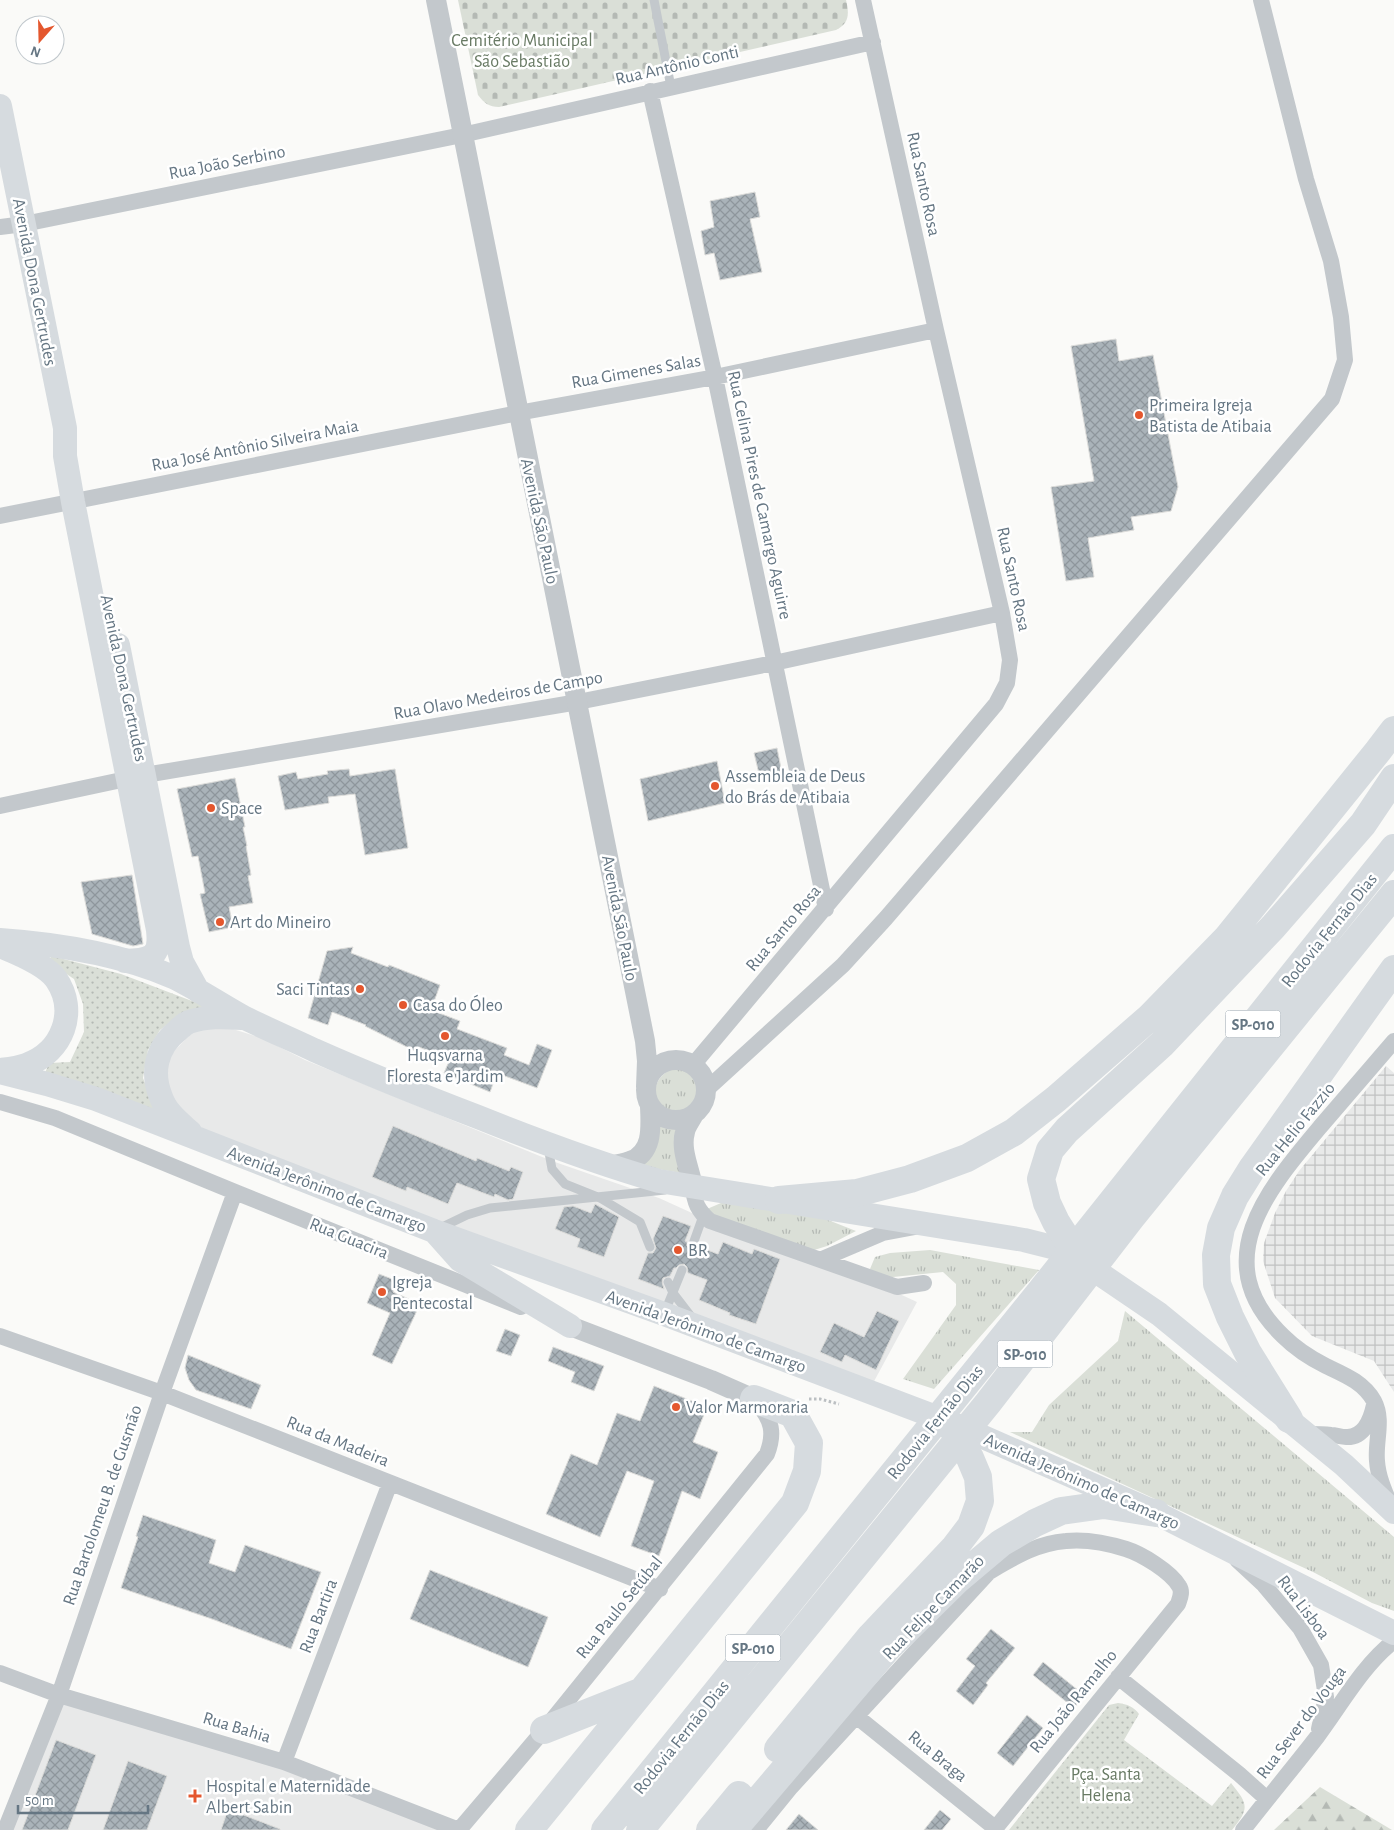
<svg xmlns="http://www.w3.org/2000/svg" width="1394" height="1830" viewBox="0 0 1394 1830" font-family="'Alegreya Sans',sans-serif">
<style>
.built{fill:#e8e9e9}
.industrial{fill:url(#industrial-grid)}
.grass{fill:url(#grass-tufts)}
.forest{fill:url(#forest-firs)}
.cemetery{fill:url(#cemetery-stones)}
.park{fill:url(#park-dots)}
.building{fill:url(#building-cross-hatch);stroke:#dcdcda}
.lines{fill:none;stroke-linecap:round;stroke-linejoin:round}
.path{stroke:#bbbfc2;stroke-width:3;stroke-dasharray:2.5 2.5;stroke-linecap:butt}
.service{stroke:#c3c8cc;stroke-width:9}
.minor{stroke:#c3c8cc;stroke-width:16}
.tertiary{stroke:#c3c8cc;stroke-width:20}
.secondary{stroke:#d6dbdf;stroke-width:24}
.motorway{stroke:#d6dbdf;stroke-width:28}
.poi-dot{fill:#e4572e;stroke:#fff;stroke-width:2}
.labels{text-anchor:middle;stroke-width:5;stroke-linejoin:round;paint-order:stroke}
.shield{fill:#fff;stroke:#939fa8;stroke-width:1}
.shield-label{font-size:16px;font-weight:bold;fill:#657683}
.park-label{font-size:18px;fill:#687a64;stroke:#fff}
.street-label{font-size:18px;fill:#657683;stroke:#fff}
.poi-label{font-size:18px;fill:#657683;stroke:#fff;text-anchor:start}
</style>
<defs>
<pattern id="industrial-grid" width="8" height="8" patternUnits="userSpaceOnUse" patternTransform="scale(1.25)"><rect width="8" height="8" fill="#e8e9e9"/><path d="M0 4h8M4 0v8" fill="none" stroke="#c0c1c2"/></pattern>
<pattern id="grass-tufts" width="24" height="20" patternUnits="userSpaceOnUse" patternTransform="scale(1.25)"><rect width="24" height="20" fill="#dadfd7"/><path d="M3 7l-1-3M5 7V3M7 7l1-3M15 17l-1-3M17 17v-4M19 17l1-3" fill="none" stroke="#b4b9b4"/></pattern>
<pattern id="forest-firs" width="22" height="20" patternUnits="userSpaceOnUse" patternTransform="scale(1.25)"><rect width="22" height="20" fill="#dadfd7"/><path d="M5 1l3.5 6h-7zM16 11l3.5 6h-7z" fill="#b4b9b4"/></pattern>
<pattern id="cemetery-stones" width="16" height="16" patternUnits="userSpaceOnUse" patternTransform="scale(1.25)"><rect width="16" height="16" fill="#dadfd7"/><path d="M2 7V4a2 2 0 0 1 4 0v3zM10 15v-3a2 2 0 0 1 4 0v3z" fill="#b4b9b4"/></pattern>
<pattern id="park-dots" width="8" height="8" patternUnits="userSpaceOnUse" patternTransform="scale(1.25)"><rect width="8" height="8" fill="#dadfd7"/><path d="M2 2h.1M6 6h.1" fill="none" stroke="#b4b9b4" stroke-width="1.8" stroke-linecap="round"/></pattern>
<pattern id="building-cross-hatch" width="8" height="8" patternUnits="userSpaceOnUse" patternTransform="scale(1.25)"><rect width="8" height="8" fill="#aab3b9"/><path d="M0 0l8 8M0 8l8-8" fill="none" stroke="#8e969c"/></pattern>
</defs>
<rect width="100%" height="100%" fill="#fafaf8"/>
<path class="built" d="M220 1025 262 1038 305 1060 552 1161 659 1198 692 1213 706 1225 891 1290 917 1302 872 1385 435 1221 206 1131 181 1114 163 1076 167 1059 195 1029Z
M59 1695 284 1762 459 1830H5Z"/>
<path class="industrial" d="M1386 1066 1394 1073V1392L1374 1361 1312 1336 1275 1298 1263 1261 1264 1243 1275 1213 1286 1191 1299 1171Z"/>
<path class="grass" d="M672 1069C718 1068 691 1138 661 1106 649 1093 657 1075 672 1069Z
M658 1117C667 1123 674 1124 684 1122L687 1174 639 1166Z
M721 1203H734L823 1218 856 1231 827 1246 811 1251 716 1218 707 1209Z
M930 1250 1039 1270 934 1389 903 1379 956 1305V1284L943 1272 883 1278 870 1269 875 1257 890 1253Z
M1125 1311 1394 1537V1611L1372 1603 1313 1572 1010 1432H1032L1049 1405 1118 1341Z"/>
<path class="forest" d="M1320 1787 1392 1830H1274Z"/>
<path class="cemetery" d="M458 0H846C849 13 850 23 836 30L499 107C489 107 484 103 478 95Z"/>
<path class="park" d="M52 956 121 974 192 1001 205 1004 208 1012 175 1019 160 1030 148 1050 143 1078 158 1116 45 1073 49 1063 70 1062 84 1032 83 1004 74 979 47 961Z
M1118 1703C1127 1704 1134 1707 1139 1714L1124 1740 1212 1806 1231 1783C1248 1804 1250 1808 1232 1830H1009L1109 1705Z"/>
<path class="building" d="M755 192 760 217 750 219 762 272 720 280 714 253 705 255 701 231 714 227 710 201Z
M1116 339 1119 361 1153 355 1178 487 1171 511 1131 517 1134 530 1088 538 1094 577 1066 581 1051 487 1094 481 1071 346Z
M777 748 783 778 761 782 754 753Z
M717 761 725 803 648 821 640 779Z
M349 769 350 776 395 769 408 848 365 855 355 794 328 797 329 803 285 810 278 776 296 772 298 779 328 774 327 771Z
M235 778 245 827H243L247 846H246L251 875 248 876 253 903 229 907 233 927 209 932 200 894 205 893 198 856 192 857 177 789Z
M132 875 143 944 133 946 92 934 81 882Z
M353 947 351 953 388 967 389 965 440 985 431 1010 460 1021 457 1029 507 1048 504 1055 529 1065 537 1044 552 1050 537 1088 497 1073 490 1092 444 1073 450 1059 419 1047 417 1052 365 1026 366 1025 332 1012 328 1025 308 1018 327 951Z
M393 1126 476 1161 477 1158 509 1171 511 1167 523 1172 513 1199 508 1200 495 1194 494 1197 457 1183 448 1204 407 1187 406 1191 372 1177Z
M595 1204 619 1217 604 1257 577 1247 580 1239 555 1229 564 1207 573 1206 591 1213Z
M663 1216 691 1226 685 1241 687 1242V1246L690 1250H695L699 1247 718 1254 723 1242 752 1254 754 1249 780 1259 756 1324 729 1315 730 1313 699 1300 707 1280 688 1273 687 1267 684 1264 679 1265 676 1268H674L670 1276 663 1278 662 1282 664 1289 638 1279 648 1253H653L656 1248 653 1239Z
M379 1274 397 1281 393 1292 420 1304 392 1364 372 1355 390 1313 367 1303Z
M877 1311 899 1321 876 1370 845 1355 842 1362 820 1352 834 1323 864 1337Z
M505 1329 520 1335 511 1356 496 1351Z
M553 1347 604 1366 594 1391 571 1382 575 1372 548 1361Z
M188 1355 261 1385 251 1409 196 1390 189 1380 185 1368Z
M654 1386 707 1407 693 1442 718 1452 700 1499 682 1491 659 1556 631 1546 654 1481 627 1471 600 1537 546 1514 571 1454 597 1465 617 1413 640 1421Z
M143 1515 216 1540 209 1563 235 1572 245 1545 321 1572 291 1649 212 1619 121 1588 138 1537 136 1536Z
M430 1570 548 1617 528 1667 410 1619Z
M991 1629 1015 1648 986 1683 988 1685 973 1705 956 1691 975 1666 966 1659Z
M1043 1662 1084 1695 1074 1708 1033 1675Z
M1027 1715 1043 1728 1013 1766 997 1753Z
M56 1740 96 1755 68 1830H22Z
M128 1761 167 1776 147 1830H103Z
M228 1809 280 1829V1830H221Z
M940 1810 951 1819 942 1830H924Z
M799 1814 818 1830H786Z"/>
<g class="lines">
<path class="path" d="M809 1399H820L839 1404"/>
<path class="service" d="M654 0 671 87
M548 1147 552 1169 565 1184 600 1198 640 1222 650 1247
M438 1229 467 1215 490 1208 665 1190
M693 1244 703 1216
M668 1282 673 1293 693 1319
M664 1314 682 1270"/>
<path class="minor" d="M650 91 715 377 826 909
M0 227 24 224 462 135 873 42
M0 516 518 413 715 377 936 330
M0 806 145 775 578 702 774 663 1002 613
M693 1065 996 704 1007 683 1010 660 1002 613 936 330 863 0
M706 1090 843 965 886 918 1332 399 1345 360 1341 317 1331 261 1306 179 1261 0
M0 1102 55 1118 235 1192 521 1307
M693 1187C694 1202 698 1211 710 1221L897 1287 924 1283
M822 1259 883 1233 915 1227
M0 1336 162 1393 660 1589
M1307 1434C1315 1434 1323 1434 1331 1435 1336 1435 1341 1437 1346 1437 1364 1438 1371 1419 1374 1405
M1390 1504C1384 1490 1378 1476 1377 1461 1375 1441 1384 1420 1374 1401 1363 1382 1345 1375 1326 1366 1310 1358 1296 1349 1283 1336 1206 1262 1267 1190 1320 1127 1345 1098 1369 1070 1394 1041
M1237 1560 1264 1585 1300 1628 1321 1665 1326 1697 1319 1729
M0 1673 59 1695 284 1762 459 1830
M1118 1677 1239 1774 1267 1799
M856 1716 995 1828
M284 1762 390 1483
M5 1830 59 1695 162 1393 235 1192
M459 1830 544 1730 767 1454C775 1433 772 1420 757 1403
M756 1830 791 1787 989 1572C1013 1558 1037 1543 1066 1541 1086 1539 1107 1543 1126 1549 1142 1554 1171 1572 1179 1586 1183 1592 1180 1598 1178 1604L994 1830
M1243 1830C1267 1799 1293 1768 1317 1737 1341 1705 1363 1665 1394 1641"/>
<path class="tertiary" d="M436 0 645 1041 647 1061 646 1087
M646 1090a30 30 0 1 1 60 0a30 30 0 1 1-60 0Z
M607 1166C614 1165 623 1164 630 1161 653 1153 651 1128 650 1107
M693 1187C690 1169 680 1150 685 1132 686 1126 691 1120 694 1114
M570 1326 711 1380 754 1399"/>
<path class="secondary" d="M0 106 65 428V456L73 502 158 930C161 958 150 960 125 961
M118 645 178 947 182 962 198 991
M0 940C57 944 120 954 173 977 198 989 221 1005 245 1018 267 1029 291 1039 314 1050 368 1074 423 1096 478 1117 538 1141 597 1163 659 1181L1024 1240 1052 1247 1081 1261 1159 1314 1344 1465 1394 1512
M0 946C15 952 46 965 56 979 78 1011 63 1052 26 1065 18 1068 8 1069 0 1070
M0 1072 47 1084 96 1099 434 1231 664 1314 949 1422 1156 1513 1394 1633
M190 1132C179 1122 166 1112 161 1097 151 1073 156 1048 177 1031 180 1028 184 1024 189 1022 206 1016 224 1017 242 1018
M435 1232 460 1260 570 1326"/>
<path class="motorway" d="M779 1200 857 1193 910 1179 967 1158 1014 1132 1056 1099 1150 1017 1227 938 1378 751 1394 730
M1081 1261 1056 1222 1047 1203 1041 1179 1050 1150 1067 1130 1162 1044 1273 927 1363 824 1394 778
M1289 1419 1248 1353 1230 1317 1217 1284 1216 1255 1221 1228 1235 1196 1253 1167 1394 969
M544 1730 640 1692
M778 1749 871 1636 955 1547 971 1526 980 1501 978 1477 970 1458 951 1426
M529 1830 795 1503 807 1471 809 1443 793 1414 754 1399
M605 1830 1040 1292 1394 848
M640 1830 988 1403 1131 1218 1394 894
M710 1830 739 1795
M733 1830 887 1649 957 1580 1001 1543 1035 1523 1061 1511 1104 1505 1156 1513"/>
</g>
<g class="poi-dot">
<circle cx="1139" cy="415" r="5"/>
<circle cx="715" cy="786" r="5"/>
<circle cx="211" cy="808" r="5"/>
<circle cx="220" cy="922" r="5"/>
<circle cx="360" cy="989" r="5"/>
<circle cx="403" cy="1005" r="5"/>
<circle cx="445" cy="1036" r="5"/>
<circle cx="678" cy="1250" r="5"/>
<circle cx="382" cy="1292" r="5"/>
<circle cx="676" cy="1407" r="5"/>
<path d="M192.5 1788.5h5v5h5v5h-5v5h-5v-5h-5v-5h5z"/>
</g>
<g class="labels">
<g class="shield">
<rect x="1225.5" y="1010.5" width="55" height="27" rx="4"/>
<rect x="997.5" y="1340.5" width="55" height="27" rx="4"/>
<rect x="725.5" y="1634.5" width="55" height="27" rx="4"/>
</g>
<g class="shield-label">
<text x="1253" y="1030">SP-010</text>
<text x="1025" y="1360">SP-010</text>
<text x="753" y="1654">SP-010</text>
</g>
<g class="park-label">
<text x="522" y="46">Cemitério Municipal<tspan x="522" dy="21">São Sebastião</tspan></text>
<text x="1106" y="1780">Pça. Santa<tspan x="1106" dy="21">Helena</tspan></text>
</g>
<g class="street-label">
<text transform="translate(677 65) rotate(-13)" y="6">Rua Antônio Conti</text>
<text transform="translate(227 162) rotate(-11)" y="6">Rua João Serbino</text>
<text transform="translate(924 184) rotate(78)" y="6">Rua Santo Rosa</text>
<text transform="translate(35 282) rotate(79)" y="6">Avenida Dona Gertrudes</text>
<text transform="translate(636 371) rotate(-10)" y="6">Rua Gimenes Salas</text>
<text transform="translate(255 445) rotate(-11)" y="6">Rua José Antônio Silveira Maia</text>
<text transform="translate(760 495) rotate(78)" y="6">Rua Celina Pires de Camargo Aguirre</text>
<text transform="translate(540 521) rotate(78)" y="6">Avenida São Paulo</text>
<text transform="translate(1014 579) rotate(78)" y="6">Rua Santo Rosa</text>
<text transform="translate(124 678) rotate(78)" y="6">Avenida Dona Gertrudes</text>
<text transform="translate(498 695) rotate(-10)" y="6">Rua Olavo Medeiros de Campo</text>
<text transform="translate(620 918) rotate(79)" y="6">Avenida São Paulo</text>
<text transform="translate(783 928) rotate(-50)" y="6">Rua Santo Rosa</text>
<text transform="translate(1329 930) rotate(-51)" y="6">Rodovia Fernão Dias</text>
<text transform="translate(1295 1129) rotate(-51)" y="6">Rua Helio Fazzio</text>
<text transform="translate(327 1189) rotate(21)" y="6">Avenida Jerônimo de Camargo</text>
<text transform="translate(349 1238) rotate(22)" y="6">Rua Guacira</text>
<text transform="translate(706 1331) rotate(20)" y="6">Avenida Jerônimo de Camargo</text>
<text transform="translate(935 1422) rotate(-51)" y="6">Rodovia Fernão Dias</text>
<text transform="translate(338 1441) rotate(22)" y="6">Rua da Madeira</text>
<text transform="translate(1082 1481) rotate(24)" y="6">Avenida Jerônimo de Camargo</text>
<text transform="translate(102 1505) rotate(-71)" y="6">Rua Bartolomeu B. de Gusmão</text>
<text transform="translate(619 1607) rotate(-51)" y="6">Rua Paulo Setúbal</text>
<text transform="translate(933 1607) rotate(-46)" y="6">Rua Felipe Camarão</text>
<text transform="translate(1304 1607) rotate(53)" y="6">Rua Lisboa</text>
<text transform="translate(318 1616) rotate(-69)" y="6">Rua Bartira</text>
<text transform="translate(1073 1701) rotate(-51)" y="6">Rua João Ramalho</text>
<text transform="translate(1301 1722) rotate(-53)" y="6">Rua Sever do Vouga</text>
<text transform="translate(237 1727) rotate(17)" y="6">Rua Bahia</text>
<text transform="translate(681 1737) rotate(-51)" y="6">Rodovia Fernão Dias</text>
<text transform="translate(938 1756) rotate(39)" y="6">Rua Braga</text>
</g>
<g class="poi-label">
<text x="1149" y="411">Primeira Igreja<tspan x="1149" dy="21">Batista de Atibaia</tspan></text>
<text x="725" y="782">Assembleia de Deus<tspan x="725" dy="21">do Brás de Atibaia</tspan></text>
<text x="221" y="814">Space</text>
<text x="230" y="928">Art do Mineiro</text>
<text x="350" y="995" text-anchor="end">Saci Tintas</text>
<text x="413" y="1011">Casa do Óleo</text>
<text x="445" y="1061" text-anchor="middle">Huqsvarna<tspan x="445" dy="21">Floresta e Jardim</tspan></text>
<text x="688" y="1256">BR</text>
<text x="392" y="1288">Igreja<tspan x="392" dy="21">Pentecostal</tspan></text>
<text x="686" y="1413">Valor Marmoraria</text>
<text x="206" y="1792">Hospital e Maternidade<tspan x="206" dy="21">Albert Sabin</tspan></text>
</g>
</g>
<g transform="translate(40 40) rotate(200)"><circle r="24" fill="#ffffff" stroke="#c1c8cd"/>
<path d="M0-4L9 19L0 12L-9 19Z" fill="#e4572e"/>
<text y="-8" font-size="14" font-weight="bold" text-anchor="middle" fill="#657683">N</text>
</g>
<path d="M18 1805v8h130v-8" fill="none" stroke="#657683" stroke-width="2.5"/>
<text x="25" y="1805" font-size="15" fill="#657683" stroke="#ffffff" stroke-width="4" paint-order="stroke">50 m</text>
</svg>
